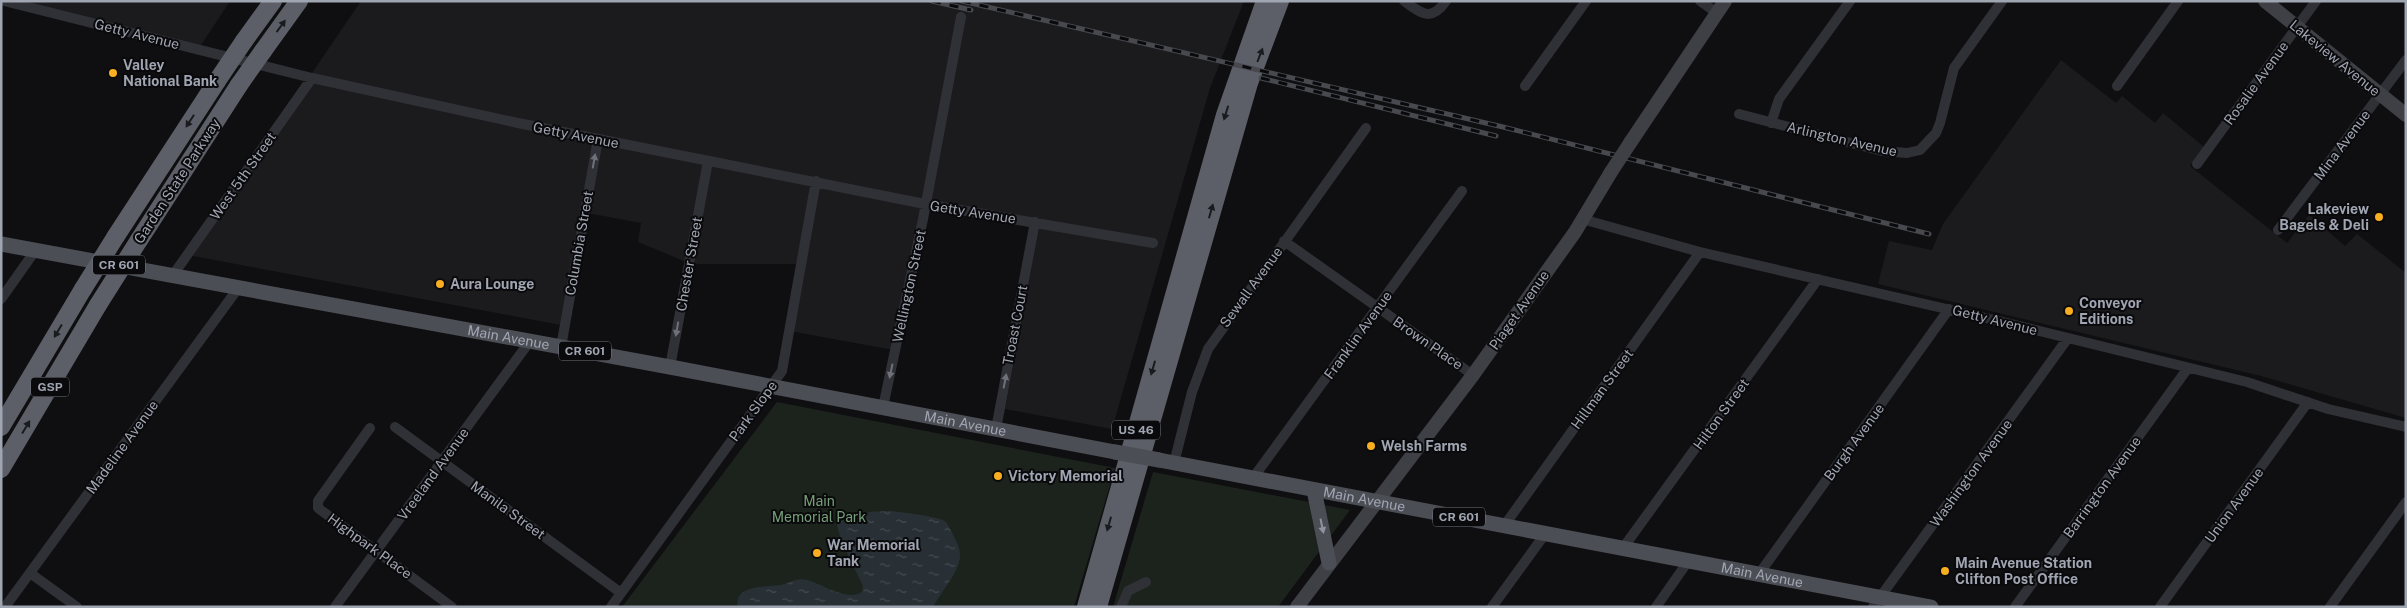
<svg xmlns="http://www.w3.org/2000/svg" width="2407" height="608" viewBox="0 0 2407 608" font-family="'Public Sans',sans-serif">
<style>
.built{fill:#1b1b1e}
.green{fill:#1c231c}
.water{fill:url(#water-ripples)}
.lines{fill:none;stroke-linecap:round;stroke-linejoin:round}
.street{stroke:#303136;stroke-width:10}
.secondary{stroke:#3e4046;stroke-width:14}
.primary{stroke:#4c4e55;stroke-width:15}
.highway{stroke:#5c5f67;stroke-width:18}
.rail-casing{stroke:#47494f;stroke-width:5}
.rail{stroke:#0a0a0c;stroke-width:3;stroke-dasharray:9;stroke-linecap:butt}
.secondary-bridge{stroke:#3e4046;stroke-width:14}
.primary-bridge{stroke:#4c4e55;stroke-width:15}
.highway-bridge{stroke:#5c5f67;stroke-width:18}
.oneway{fill:#1a1b1e}
.oneway2{fill:#6e717a}
.oneway3{fill:#8f949f}
.poi-dot{fill:#f8ae20;stroke:#0a0a0c;stroke-width:2}
.labels{text-anchor:middle;stroke-width:4;stroke-linejoin:round;paint-order:stroke}
.shield{fill:#0a0a0c;stroke:#737680;stroke-width:1}
.shield-label{font-size:12px;font-weight:bold;fill:#a0a5b2}
.street-label{font-size:14px;fill:#a0a5b2;stroke:#0a0a0c}
.poi-label{font-size:14px;font-weight:bold;fill:#a0a5b2;stroke:#0a0a0c;text-anchor:start}
.park-label{font-size:14px;fill:#769e78;stroke:#0a0a0c}
</style>
<defs>
<pattern id="water-ripples" width="26" height="14" patternUnits="userSpaceOnUse" patternTransform="scale(1.25)"><rect width="26" height="14" fill="#283036"/><path d="M2 4q2-2 4 0t4 0M15 11q2-2 4 0t4 0" fill="none" stroke="#444b51"/></pattern>
</defs>
<rect width="100%" height="100%" fill="#0f0f11"/>
<path class="built" d="M1 1H230L198 50Z
M361 1H1244L1210 88 1112 429 1005 409 1040 223 926 203 899 351 790 331 803 264H691L638 242 641 223 587 213 566 326 188 255Z
M2061 60 2116 103 2122 96 2155 123 2163 113 2204 147 2190 166 2287 243 2309 215 2345 246 2357 234 2406 273V418L2261 376 1878 284 1889 241 1932 250 1943 224Z"/>
<path class="green" d="M777 402 1115 468 1074 607H622Z
M1153 472 1350 510 1278 607H1113Z"/>
<path class="water" d="M890 511C908 513 927 515 943 520 947 522 948 525 950 529 958 545 965 553 955 572 948 585 940 594 933 607H738C733 585 767 587 781 585 790 583 797 577 807 580 822 584 848 602 862 592L863 586 841 540 837 525C849 511 872 512 890 511Z"/>
<g class="lines">
<path class="street" d="M4 1 312 78 518 123 925 204 1153 243
M1404 1C1422 14 1431 22 1446 1
M1700 1 1717 13
M1525 86 1586 1
M2117 86 2178 1
M1739 114 1882 151 1907 153 1920 150 1936 133 1940 123 1954 68 2002 1
M1771 123 1779 99 1850 1
M2197 164 2316 1
M1582 219 1700 252 2003 322 2247 382 2328 409 2406 427
M2278 230 2406 60
M1284 241 1473 375
M173 275 312 78
M1 299 35 251
M561 347 598 139
M670 367 708 161
M883 407 923 219 961 17
M395 427 621 593
M370 428 318 501V508L452 607
M996 429 1035 222
M1174 463 1192 392 1208 349 1366 128
M1253 478 1462 191
M1504 526 1700 252
M1623 548 1818 279
M30 573 77 607
M1759 574 1949 309
M5 607 239 287
M335 607 530 341
M611 607 782 371 816 181
M1121 607 1128 591 1146 582
M1492 607 1545 534
M1656 607 1689 560
M1873 607 2068 338
M2015 607 2188 368
M2160 607 2308 402
M2330 607 2406 502"/>
<path class="secondary" d="M2265 1 2406 115
M1630 143 1725 1
M1297 607 1473 375 1575 232 1611 172"/>
<g class="primary">
<path id="s1" d="M1 244 670 367 1115 452"/>
<path id="s2" d="M1159 460 1931 607"/>
<path d="M1314 490 1329 563"/>
</g>
<path class="highway" d="M244 41 273 1
M263 51 299 1
M116 236 217 81
M139 240 239 85
M1 427 83 289
M1 469 98 305
M1086 607 1225 115 1265 1
M1098 607 1249 83 1280 1"/>
<defs>
<path id="rail" d="M932 1 971 10
M962 1 1503 127 1929 234
M1261 78 1496 136"/>
</defs>
<use href="#rail" class="rail-casing"/>
<use href="#rail" class="rail"/>
<path class="secondary-bridge" d="M1611 172 1630 143"/>
<path class="primary-bridge" d="M1115 452 1159 460"/>
<path class="highway-bridge" d="M217 81 244 41
M239 85 263 51
M83 289 116 236
M98 305 139 240"/>
</g>
<defs><path id="oneway-solid" d="M-6-.8H1V-3.2L6.5 0L1 3.2V.8H-6Z" transform="scale(1.25)"/></defs>
<g class="oneway">
<use href="#oneway-solid" transform="translate(281 26) rotate(-54)"/>
<use href="#oneway-solid" transform="translate(1260 55) rotate(-69)"/>
<use href="#oneway-solid" transform="translate(1226 113) rotate(107)"/>
<use href="#oneway-solid" transform="translate(190 121) rotate(123)"/>
<use href="#oneway-solid" transform="translate(1211 211) rotate(-74)"/>
<use href="#oneway-solid" transform="translate(58 331) rotate(121)"/>
<use href="#oneway-solid" transform="translate(1153 368) rotate(106)"/>
<use href="#oneway-solid" transform="translate(26 427) rotate(-59)"/>
<use href="#oneway-solid" transform="translate(1109 524) rotate(106)"/>
</g>
<g class="oneway2">
<use href="#oneway-solid" transform="translate(594 161) rotate(-80)"/>
<use href="#oneway-solid" transform="translate(677 329) rotate(100)"/>
<use href="#oneway-solid" transform="translate(891 371) rotate(102)"/>
<use href="#oneway-solid" transform="translate(1005 381) rotate(-79)"/>
</g>
<use class="oneway3" href="#oneway-solid" transform="translate(1322 526) rotate(78)"/>
<g class="poi-dot">
<circle cx="113" cy="73" r="5"/>
<circle cx="2379" cy="217" r="5"/>
<circle cx="440" cy="284" r="5"/>
<circle cx="2069" cy="311" r="5"/>
<circle cx="1371" cy="446" r="5"/>
<circle cx="998" cy="476" r="5"/>
<circle cx="817" cy="553" r="5"/>
<circle cx="1945" cy="571" r="5"/>
</g>
<g class="labels">
<g class="shield">
<rect x="93" y="255.5" width="52" height="19" rx="4"/>
<rect x="559" y="341.5" width="52" height="19" rx="4"/>
<rect x="31" y="377.5" width="38" height="19" rx="4"/>
<rect x="1112" y="420.5" width="48" height="19" rx="4"/>
<rect x="1433" y="507.5" width="52" height="19" rx="4"/>
</g>
<g class="shield-label">
<text x="119" y="269">CR 601</text>
<text x="585" y="355">CR 601</text>
<text x="50" y="391">GSP</text>
<text x="1136" y="434">US 46</text>
<text x="1459" y="521">CR 601</text>
</g>
<g class="street-label">
<text transform="translate(137 34) rotate(14)" y="5">Getty Avenue</text>
<text transform="translate(2335 58) rotate(39)" y="5">Lakeview Avenue</text>
<text transform="translate(2256 83) rotate(-54)" y="5">Rosalie Avenue</text>
<text transform="translate(576 135) rotate(11)" y="5">Getty Avenue</text>
<text transform="translate(1842 139) rotate(13)" y="5">Arlington Avenue</text>
<text transform="translate(2342 145) rotate(-53)" y="5">Mina Avenue</text>
<text transform="translate(243 176) rotate(-55)" y="5">West 5th Street</text>
<text transform="translate(177 181) rotate(-57)" y="5">Garden State Parkway</text>
<text transform="translate(973 212) rotate(9)" y="5">Getty Avenue</text>
<text transform="translate(579 243) rotate(-80)" y="5">Columbia Street</text>
<text transform="translate(689 264) rotate(-80)" y="5">Chester Street</text>
<text transform="translate(909 286) rotate(-78)" y="5">Wellington Street</text>
<text transform="translate(1251 287) rotate(-54)" y="5">Sewall Avenue</text>
<text transform="translate(1519 310) rotate(-55)" y="5">Piaget Avenue</text>
<text transform="translate(1995 320) rotate(14)" y="5">Getty Avenue</text>
<text transform="translate(1015 325) rotate(-79)" y="5">Troast Court</text>
<text transform="translate(1358 335) rotate(-54)" y="5">Franklin Avenue</text>
<text dy="5" stroke="none"><textPath href="#s1" startOffset="516">Main Avenue</textPath></text>
<text transform="translate(1428 343) rotate(35)" y="5">Brown Place</text>
<text transform="translate(1602 389) rotate(-54)" y="5">Hillman Street</text>
<text transform="translate(753 411) rotate(-54)" y="5">Park Slope</text>
<text transform="translate(1721 414) rotate(-54)" y="5">Hilton Street</text>
<text dy="5" stroke="none"><textPath href="#s1" startOffset="981">Main Avenue</textPath></text>
<text transform="translate(1854 442) rotate(-54)" y="5">Burgh Avenue</text>
<text transform="translate(122 447) rotate(-54)" y="5">Madeline Avenue</text>
<text transform="translate(1971 473) rotate(-54)" y="5">Washington Avenue</text>
<text transform="translate(433 474) rotate(-54)" y="5">Vreeland Avenue</text>
<text transform="translate(2102 487) rotate(-54)" y="5">Barrington Avenue</text>
<text dy="5" stroke="none"><textPath href="#s2" startOffset="209">Main Avenue</textPath></text>
<text transform="translate(2234 505) rotate(-54)" y="5">Union Avenue</text>
<text transform="translate(508 510) rotate(36)" y="5">Manila Street</text>
<text transform="translate(370 546) rotate(36)" y="5">Highpark Place</text>
<text dy="5" stroke="none"><textPath href="#s2" startOffset="614">Main Avenue</textPath></text>
</g>
<g class="poi-label">
<text x="123" y="70">Valley<tspan x="123" dy="16">National Bank</tspan></text>
<text x="2369" y="214" text-anchor="end">Lakeview<tspan x="2369" dy="16">Bagels &amp; Deli</tspan></text>
<text x="450" y="289">Aura Lounge</text>
<text x="2079" y="308">Conveyor<tspan x="2079" dy="16">Editions</tspan></text>
<text x="1381" y="451">Welsh Farms</text>
<text x="1008" y="481">Victory Memorial</text>
<text x="827" y="550">War Memorial<tspan x="827" dy="16">Tank</tspan></text>
<text x="1955" y="568">Main Avenue Station<tspan x="1955" dy="16">Clifton Post Office</tspan></text>
</g>
<g class="park-label">
<text x="819" y="506">Main<tspan x="819" dy="16">Memorial Park</tspan></text>
</g>
</g>
<rect width="2407" height="608" fill="none" stroke="#a0a5b2" stroke-width="5"/>
</svg>
